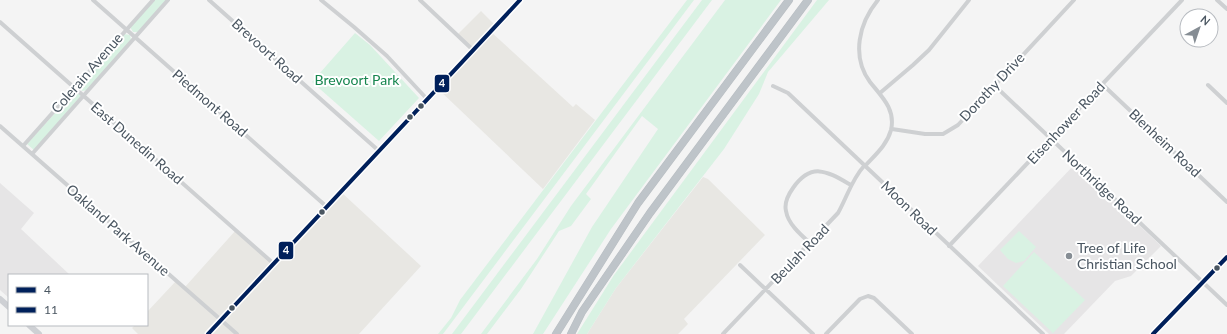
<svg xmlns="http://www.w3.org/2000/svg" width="1227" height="334" viewBox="0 0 1227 334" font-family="Lato,sans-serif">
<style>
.commercial{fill:#e8e7e3}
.education{fill:#e6e5e6}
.green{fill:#d9f2e3}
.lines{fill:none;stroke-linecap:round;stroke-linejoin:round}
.motorway-casing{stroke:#b9bec3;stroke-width:8}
.minor{stroke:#ced0d2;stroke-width:4}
.tertiary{stroke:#ced0d2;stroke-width:5}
.secondary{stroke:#ced0d4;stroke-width:6}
.primary{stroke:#caced1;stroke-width:6}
.motorway{stroke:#bec4c9;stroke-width:7}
.bus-1-casing{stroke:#fff;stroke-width:7}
.bus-2-casing{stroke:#fff;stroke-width:7}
.bus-1{stroke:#00205b;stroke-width:4}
.bus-2{stroke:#00205b;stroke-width:4}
.bus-dot{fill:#4a5661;stroke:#fff;stroke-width:1.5}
.poi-dot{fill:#868d94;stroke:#fff;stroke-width:1.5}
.labels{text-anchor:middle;stroke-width:4;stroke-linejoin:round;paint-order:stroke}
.street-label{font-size:14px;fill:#4a5661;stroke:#fff}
.park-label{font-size:14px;fill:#17864f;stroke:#fff}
.poi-label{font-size:14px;fill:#4a5661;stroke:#fff;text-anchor:start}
.line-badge{stroke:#fff;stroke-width:1.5}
.badge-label{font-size:11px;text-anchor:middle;font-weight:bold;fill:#fff}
</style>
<rect width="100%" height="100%" fill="#f4f4f4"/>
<path class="commercial" d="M481 11 495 25 473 49 458 34Z
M490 31 573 107 576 104 595 120 543 189 437 88Z
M703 177 708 179 765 235 684 319 688 324 678 334H587L616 288Z
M341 192 421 266 359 334H138L132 328 135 325H147V312L176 281 185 287 236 230 274 264Z"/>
<path class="education" d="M1075 164 1161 246 1131 276 1115 281 1064 334H1049L978 266Z
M0 183 34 213 21 229 70 275H9V298L0 290Z"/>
<path class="green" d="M154 0H166L138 32H133L130 27Z
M687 0H694L443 334H438L451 318 460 300Z
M702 0H712L461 334H452Z
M725 0H781L611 229 543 334H533L592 227 658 129 642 116 586 194 591 199 571 226 559 231 521 289 487 334H481L537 259 571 206Z
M817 0H829L768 72 759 94 724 149 616 288 587 334H577L614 275Z
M355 33 370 45 419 98 379 141 312 82Z
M124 34 130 35 131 40 88 90 82 91 79 86Z
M75 91 81 96 34 150 27 144Z
M1019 231 1036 247 1024 261 1016 263 1008 259 1000 250Z
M1034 252 1085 300 1053 333 1003 286Z"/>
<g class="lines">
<defs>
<path id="motorway" d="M556 334 638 203 789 0
M571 334 582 312 650 213 808 0"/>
</defs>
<use href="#motorway" class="motorway-casing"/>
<path class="minor" d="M93 0 327 207
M209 0 379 151
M321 0 354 27 387 56 427 99
M420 0 473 50
M1217 0 1227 9
M0 22 274 264
M1102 84 1227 202
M994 85 1227 305
M1208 85 1227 103
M773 86 788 93 1043 334
M880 93 913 65 929 50 969 0
M0 126 237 334
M892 129 925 134H943L958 125 1074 0
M23 146 153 0
M32 154 168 0
M865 166C875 155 887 145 891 130 896 109 881 96 870 82 851 56 859 23 878 0
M810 243C801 235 788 224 786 211 784 203 788 195 793 188 812 161 828 172 851 185
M949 246 1182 0
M740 265 813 334
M723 334 838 213C847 197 852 179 864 166
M826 334 860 299 868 296 874 298 912 334"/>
<path class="tertiary" d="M1153 334 1227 257"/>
<path class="secondary" d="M0 299 9 307
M29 325 39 334"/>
<path class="primary" d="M208 334 520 0"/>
<use href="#motorway" class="motorway"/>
<defs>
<path id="bus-1" d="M208 334 520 0"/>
<path id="bus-2" d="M1153 334 1227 257"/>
</defs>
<use href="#bus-1" class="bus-1-casing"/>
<use href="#bus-2" class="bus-2-casing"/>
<use href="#bus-1" class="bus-1"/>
<use href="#bus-2" class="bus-2"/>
</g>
<g class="bus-dot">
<circle cx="421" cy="106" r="3.5"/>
<circle cx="410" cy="117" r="3.5"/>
<circle cx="322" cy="212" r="3.5"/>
<circle cx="1217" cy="268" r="3.5"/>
<circle cx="232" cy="308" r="3.5"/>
</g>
<circle class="poi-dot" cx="1069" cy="256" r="4"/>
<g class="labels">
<g class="street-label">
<text transform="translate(267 51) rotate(42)" y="5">Brevoort Road</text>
<text transform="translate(87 73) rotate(-49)" y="5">Colerain Avenue</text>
<text transform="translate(992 87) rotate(-47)" y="5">Dorothy Drive</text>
<text transform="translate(210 103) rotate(41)" y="5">Piedmont Road</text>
<text transform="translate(1066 123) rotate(-47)" y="5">Eisenhower Road</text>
<text transform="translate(137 143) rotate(41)" y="5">East Dunedin Road</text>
<text transform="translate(1165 143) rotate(43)" y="5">Blenheim Road</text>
<text transform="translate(1102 187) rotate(43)" y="5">Northridge Road</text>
<text transform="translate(909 208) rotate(44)" y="5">Moon Road</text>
<text transform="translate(118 230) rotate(41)" y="5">Oakland Park Avenue</text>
<text transform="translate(800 254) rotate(-46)" y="5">Beulah Road</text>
</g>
<g class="park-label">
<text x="357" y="85">Brevoort Park</text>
</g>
<g class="poi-label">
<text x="1077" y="253">Tree of Life<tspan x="1077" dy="16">Christian School</tspan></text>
</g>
</g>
<g class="line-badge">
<rect x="434" y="74" width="16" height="19" rx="4" fill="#00205b"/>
<rect x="278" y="241" width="16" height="19" rx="4" fill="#00205b"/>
</g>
<g class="badge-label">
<text x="442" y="87">4</text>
<text x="286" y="254">4</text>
</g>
<rect x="8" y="274" width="140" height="52" fill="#ffffff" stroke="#b7bbc0"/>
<rect x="16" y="287" width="20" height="6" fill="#00205b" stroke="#b7bbc0"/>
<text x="44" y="294" font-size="12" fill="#4a5661">4</text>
<rect x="16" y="307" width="20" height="6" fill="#00205b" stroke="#b7bbc0"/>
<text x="44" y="314" font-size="12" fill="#4a5661">11</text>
<g transform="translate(1199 28) rotate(40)"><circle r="19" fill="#ffffff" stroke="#b7bbc0"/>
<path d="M0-3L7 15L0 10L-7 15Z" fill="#868d94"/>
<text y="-6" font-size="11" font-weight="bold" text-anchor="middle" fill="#4a5661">N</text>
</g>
</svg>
